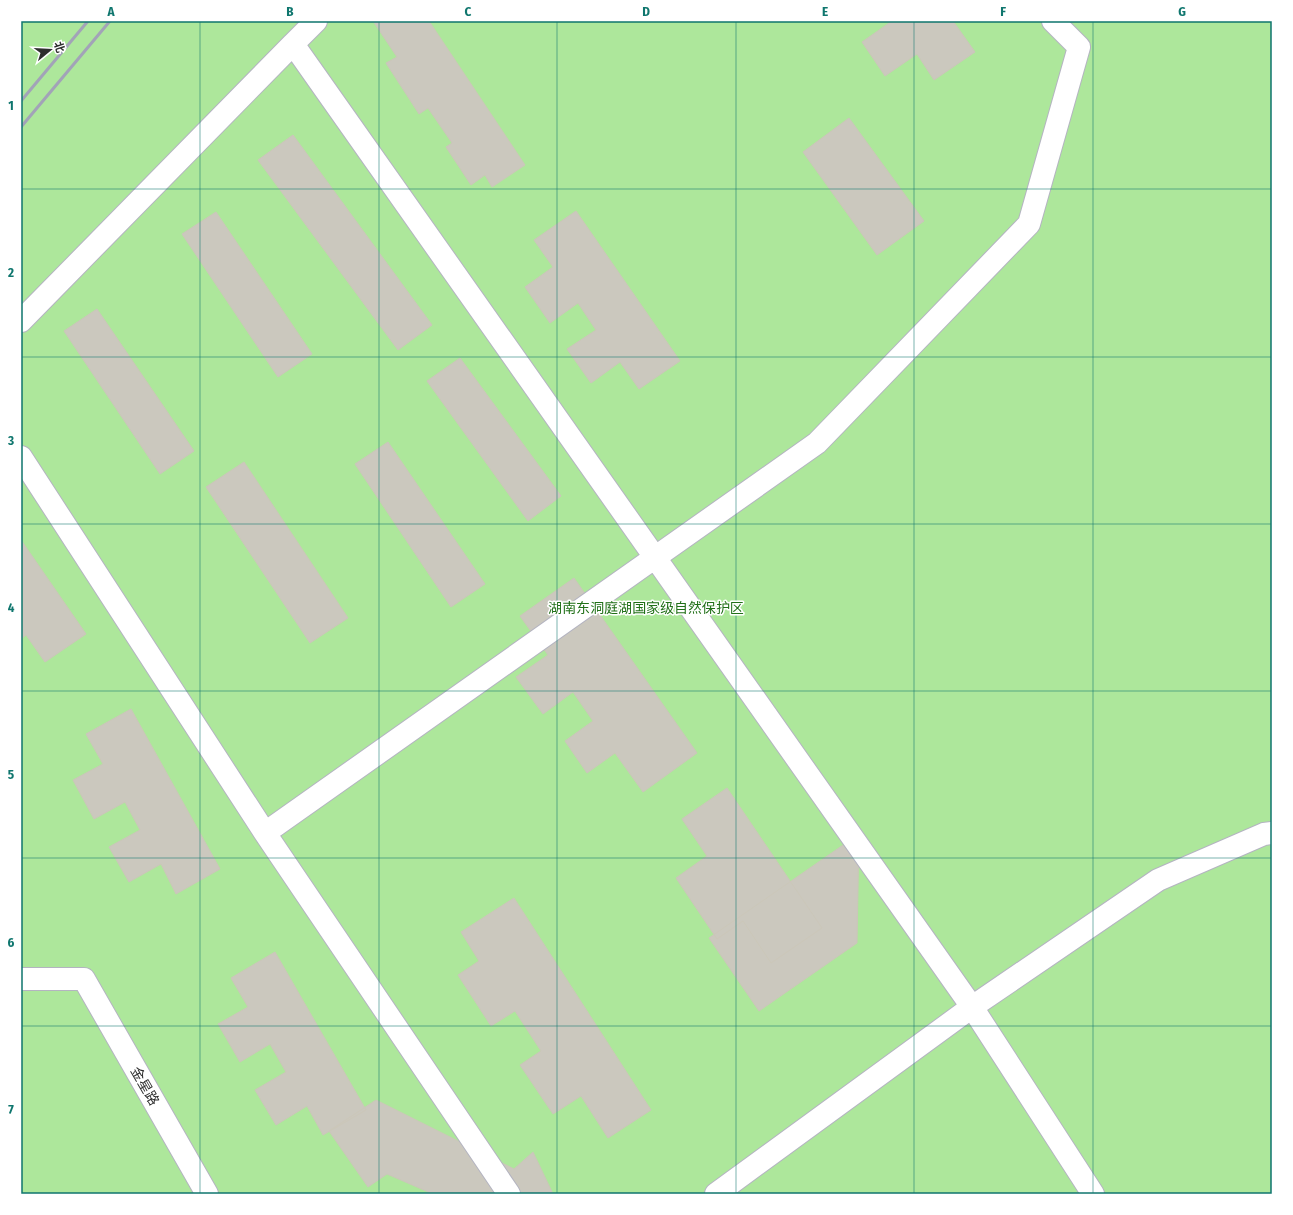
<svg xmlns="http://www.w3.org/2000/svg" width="1293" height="1215" viewBox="0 0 1293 1215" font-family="'Fira Sans Condensed','Noto Sans SC',sans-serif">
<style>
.green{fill:#ade79b}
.building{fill:#cbc8be;stroke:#cbc7b9}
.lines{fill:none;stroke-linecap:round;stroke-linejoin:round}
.minor-casing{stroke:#b4b4c1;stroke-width:24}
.minor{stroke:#fff;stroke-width:22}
.rail{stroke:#a2a3b8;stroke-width:3}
.grid{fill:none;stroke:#0f766e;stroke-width:1;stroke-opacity:0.55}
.labels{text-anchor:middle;stroke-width:3;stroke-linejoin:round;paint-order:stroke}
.park-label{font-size:14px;fill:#217018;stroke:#fff}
.street-label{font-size:14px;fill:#2e2e2e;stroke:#fff}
.neatline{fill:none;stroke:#0f766e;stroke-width:1.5}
.grid-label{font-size:13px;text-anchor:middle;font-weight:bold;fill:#0f766e}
</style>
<rect width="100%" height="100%" fill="#efeae0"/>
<path class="green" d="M21 21H1272V1194H21Z"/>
<path class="building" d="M373 21H429L525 165 492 187 485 175 471 185 446 147 452 143 428 108 419 114 386 63 397 57Z
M892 21H953L975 52 934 80 917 54 885 76 862 42Z
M849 118 924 221 877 255 803 152Z
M293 135 432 325 398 350 258 160Z
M576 211 680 361 639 389 620 362 591 383 567 349 596 330 578 303 550 323 525 287 553 267 534 240Z
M216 212 312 354 278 377 182 234Z
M97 309 194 451 160 474 64 331Z
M460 358 561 496 528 521 427 381Z
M388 442 485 584 451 607 355 464Z
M244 462 348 618 310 643 206 487Z
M21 540 86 634 45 662 26 635 21 639Z
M574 578 697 753 643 792 615 753 587 773 565 741 593 721 573 692 543 714 516 677 548 655 520 616Z
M131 709 220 869 176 894 161 864 129 882 109 847 140 830 125 802 94 819 73 780 103 764 86 734Z
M727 788 822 928 771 963 743 921 717 939 676 878 707 856 682 819Z
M859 834 857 943 759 1011 709 938Z
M514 898 651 1110 608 1138 581 1096 553 1114 520 1065 541 1051 515 1011 491 1026 458 975 479 961 461 932Z
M275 952 366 1110 323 1135 307 1106 276 1125 255 1090 286 1072 270 1044 240 1062 218 1024 248 1007 231 978Z
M376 1100 514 1169 533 1152 553 1194H433L387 1174 368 1187 329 1131Z"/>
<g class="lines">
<defs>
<path id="minor" d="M293 44 316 21
M21 321 293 44 972 1007 1093 1194
M21 457 265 833 509 1194
M265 833 817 443 1029 224 1079 47 1053 21
M21 979H84L207 1194
M716 1194 972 1007 1158 880 1264 834 1272 833"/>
</defs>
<use href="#minor" class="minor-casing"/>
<use href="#minor" class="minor"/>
<path class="rail" d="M21 101 88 21
M21 127 110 21"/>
</g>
<path class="grid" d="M200 21V1194M379 21V1194M557 21V1194M736 21V1194M914 21V1194M1093 21V1194M21 189H1272M21 357H1272M21 524H1272M21 691H1272M21 858H1272M21 1026H1272"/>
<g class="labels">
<g class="park-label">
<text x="646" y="613">湖南东洞庭湖国家级自然保护区</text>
</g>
<g class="street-label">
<text transform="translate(145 1086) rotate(60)" y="5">金星路</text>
</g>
</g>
<rect width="1293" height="1215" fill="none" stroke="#ffffff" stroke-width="44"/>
<g transform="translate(50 50) rotate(72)" stroke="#ffffff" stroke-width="3" paint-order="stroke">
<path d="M0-3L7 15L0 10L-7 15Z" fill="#2e2e2e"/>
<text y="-6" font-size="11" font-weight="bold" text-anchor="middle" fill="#2e2e2e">北</text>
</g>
<rect x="22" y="22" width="1249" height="1171" class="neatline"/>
<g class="grid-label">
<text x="111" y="16">A</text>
<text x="290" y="16">B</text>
<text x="468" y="16">C</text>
<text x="646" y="16">D</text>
<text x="825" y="16">E</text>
<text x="1003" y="16">F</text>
<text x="1182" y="16">G</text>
<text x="11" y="110">1</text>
<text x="11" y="277">2</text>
<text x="11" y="445">3</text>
<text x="11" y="612">4</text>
<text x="11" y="779">5</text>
<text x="11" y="947">6</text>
<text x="11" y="1114">7</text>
</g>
</svg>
